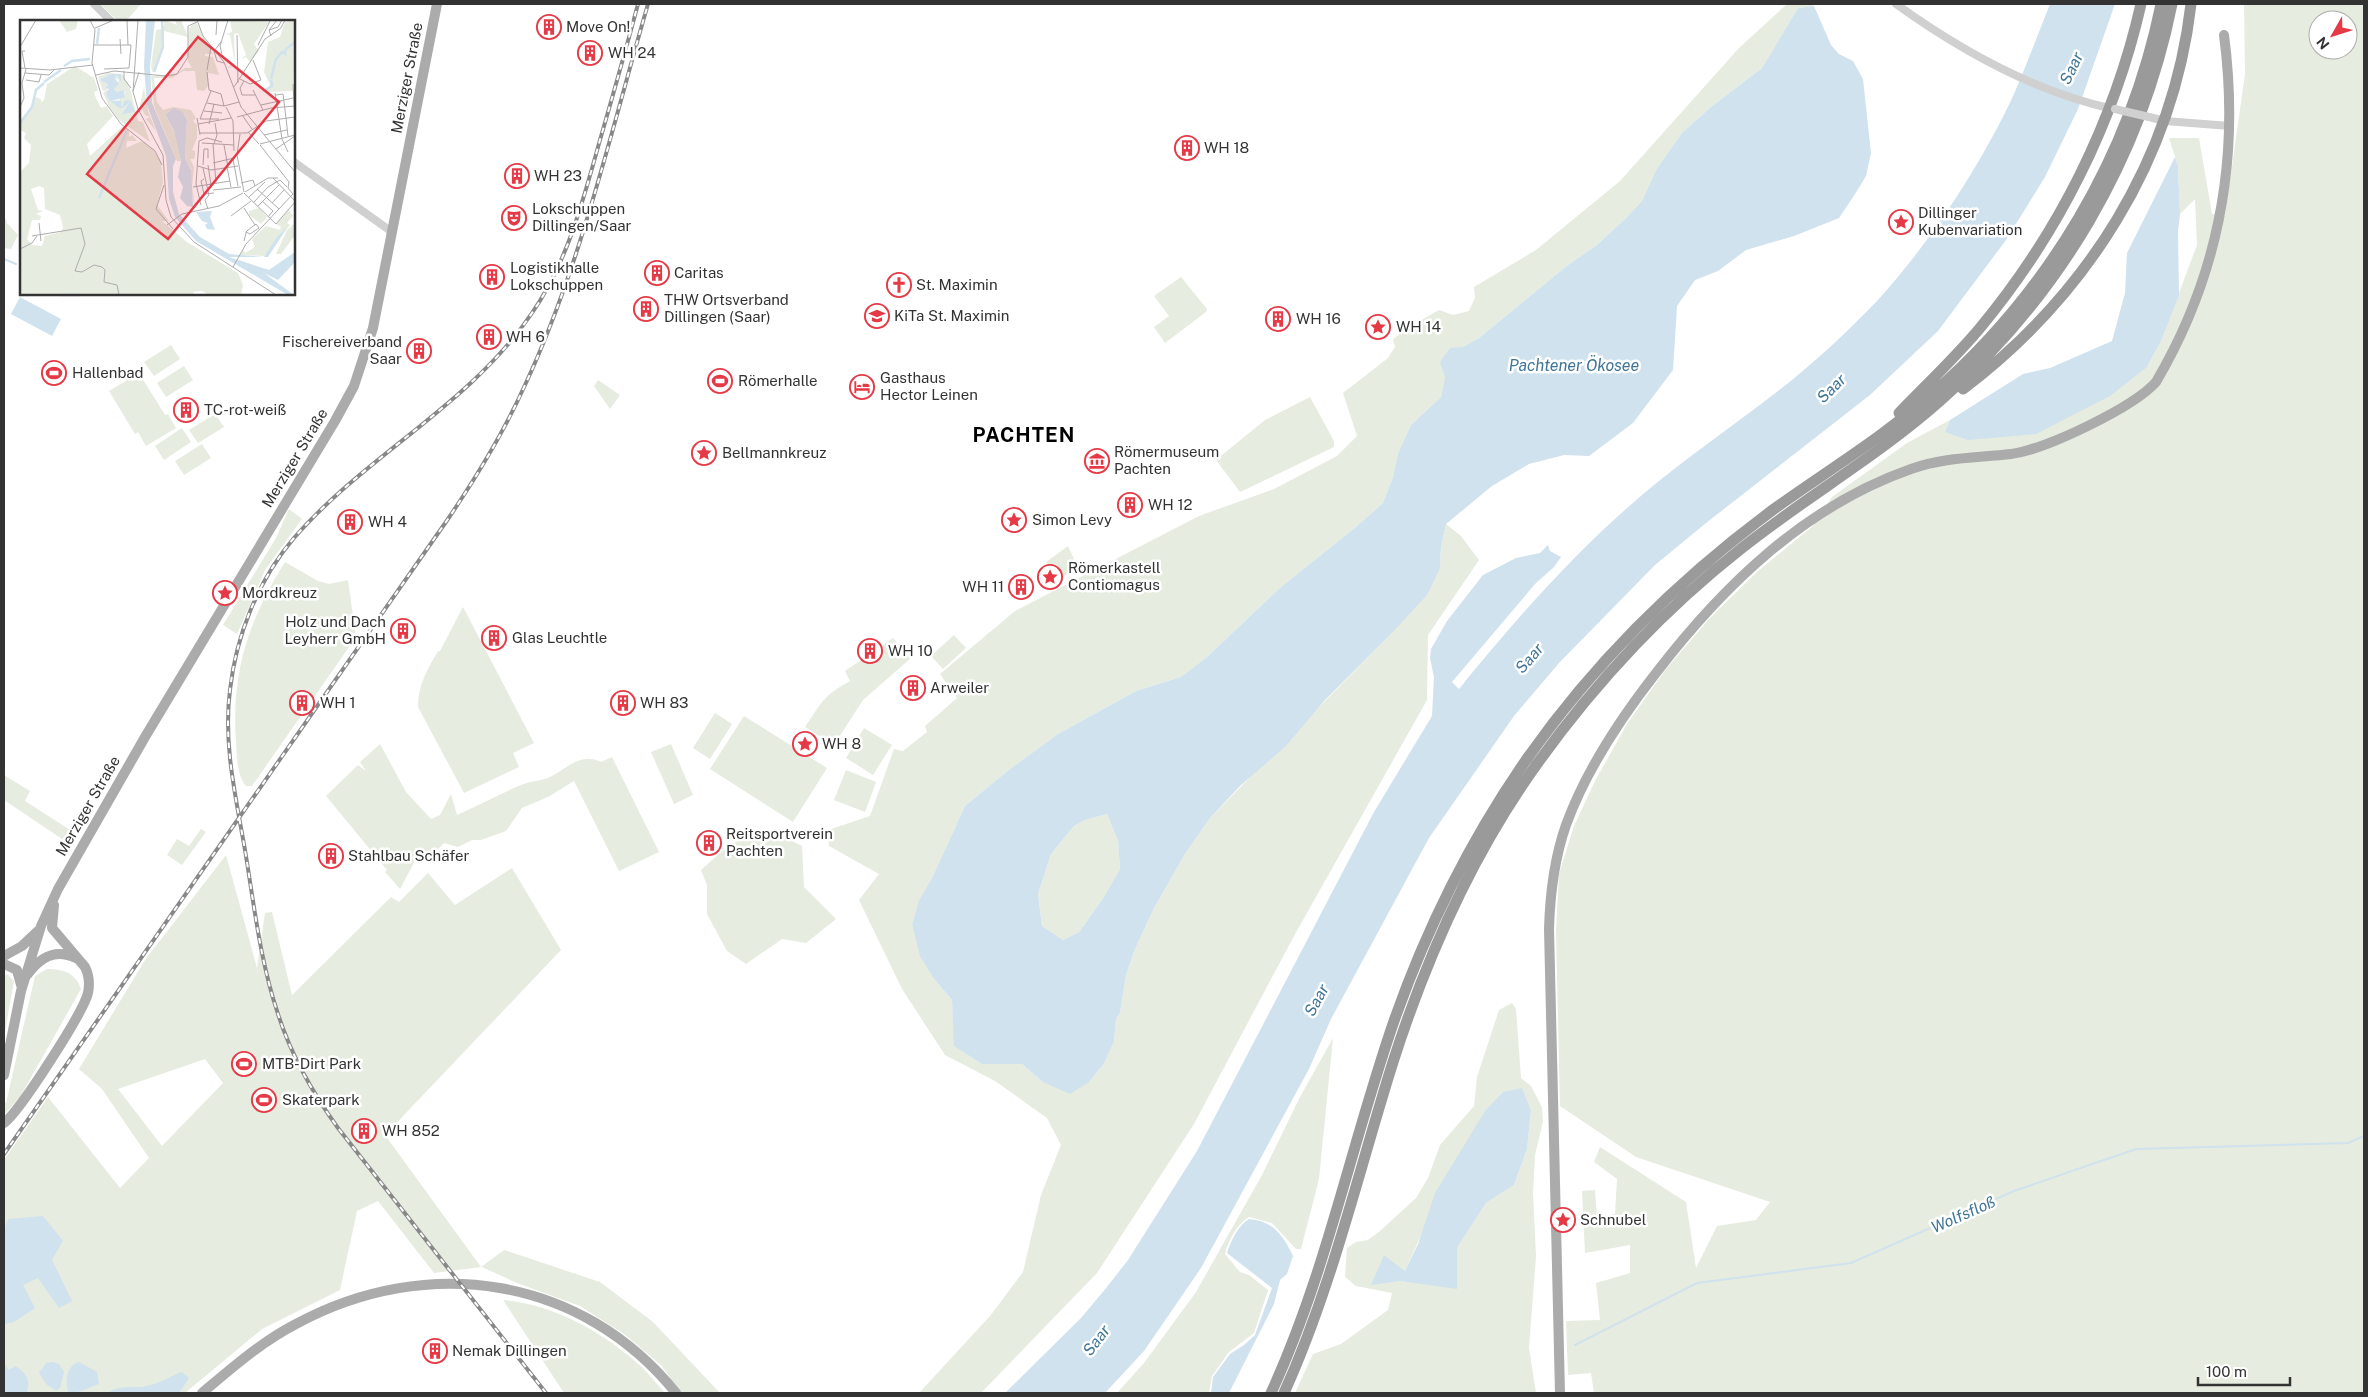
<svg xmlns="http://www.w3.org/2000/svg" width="2368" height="1397" viewBox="0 0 2368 1397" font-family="'Public Sans',sans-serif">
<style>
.green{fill:#e6ecdf;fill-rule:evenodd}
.water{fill:#cfe2ee;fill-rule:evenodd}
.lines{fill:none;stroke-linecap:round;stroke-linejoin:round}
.stream{stroke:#cfe2ee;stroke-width:2}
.minor{stroke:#d0d0d0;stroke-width:8}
.major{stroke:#ababab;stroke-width:10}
.highway{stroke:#9a9a9a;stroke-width:11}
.rail-casing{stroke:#888;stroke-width:4}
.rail{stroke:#fff;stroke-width:2;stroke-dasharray:5.5;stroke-linecap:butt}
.minor-bridge{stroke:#d0d0d0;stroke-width:8}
.labels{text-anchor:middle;stroke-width:5;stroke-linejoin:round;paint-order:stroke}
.poi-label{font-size:15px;fill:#333;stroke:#fff;text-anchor:start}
.street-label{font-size:15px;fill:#333;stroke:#fff}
.water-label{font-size:16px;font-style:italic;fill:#3f7597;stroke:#fff}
.district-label{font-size:20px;font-weight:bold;letter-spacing:1px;fill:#000;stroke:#fff}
.inset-river{fill:none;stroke:#cfe2ee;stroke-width:2.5}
.inset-road{fill:none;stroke:#adadad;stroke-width:1}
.view{fill:#e63946;fill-opacity:0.15;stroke:#e63946;stroke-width:2.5}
.inset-edge{fill:none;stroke:#333;stroke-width:2.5}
</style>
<rect width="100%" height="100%" fill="#fff"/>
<path class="green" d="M100 4H141L126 21H118Z
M1787 4H1812L1814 6 1798 8 1762 68 1711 107 1682 133 1656 170 1642 201 1626 218 1597 245 1568 265 1479 338 1463 347 1445 377 1441 397 1411 425 1398 453 1393 477 1383 503 1356 527 1281 587 1207 657 1181 677 1136 691 1058 734 1010 769 965 806 932 878 919 900 912 924 934 979 952 1000 955 1046 982 1064H1022L1043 1082H1089L1103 1065 1114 1042 1116 1019 1120 1013 1126 975 1135 949 1154 908 1185 854 1210 818 1391 634 1440 568 1441 547 1446 524 1461 536 1479 560 1428 635 1427 700 1294 936 1194 1124 1097 1273 981 1393H919L990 1316 1023 1272 1041 1195 1061 1145 1047 1118 995 1081 945 1055 902 989 859 900 879 874 829 846 828 830 870 816 894 749 903 751 927 732 925 726 957 698 940 674 1015 611 1199 516 1274 489 1337 456 1357 436 1343 393 1388 358 1395 347 1393 339 1411 326 1439 310 1453 315 1469 311 1475 298 1474 287 1536 250 1620 181 1739 48Z
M2244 4H2364V1393H1594L1591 1373 1568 1375 1566 1321 1600 1320 1596 1283 1630 1273V1245L1585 1253 1582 1191 1595 1190 1597 1217 1615 1214 1617 1179 1594 1162 1600 1147 1686 1202 1696 1268 1717 1226 1756 1220 1770 1202 1636 1157 1560 1106 1556 931 1559 874 1574 826 1595 781 1627 724 1666 669 1709 619 1757 572 1813 526 1832 497 1907 443 1950 420 1945 432 2147 367 2161 341 2197 245 2195 199 2180 214 2178 166 2169 138H2199L2212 214 2225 216 2245 74ZM2318 20H2348V50H2318Z
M4 214 7 223 18 235 11 249 4 248Z
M1181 277 1207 309 1206 312 1165 343 1154 327 1169 316 1154 296Z
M171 345 180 359 154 376 144 362Z
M184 366 193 380 166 397 157 383Z
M139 373 165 415 168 414 176 428 146 446 138 432 135 434 109 391Z
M598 380 620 395 610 409 594 386Z
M1310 397 1334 441V447L1240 492 1216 460 1265 420Z
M215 414 224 427 198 443 189 430Z
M182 428 191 442 164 460 155 446Z
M202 444 211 458 184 475 175 461Z
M289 509 302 519 265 570 237 634 223 625 276 538Z
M1068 546 1078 568 1060 578 1046 562Z
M285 562 318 581 329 584 348 580 356 637 252 786H246C237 776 237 756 236 743 231 673 248 621 285 562Z
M463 607 534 743 513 753 519 767 464 793 418 707C418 685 427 670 438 651H440Z
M954 635 966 648 943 669 931 656Z
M893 638 911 658 863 700 834 745 805 727C822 702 823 696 850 681L845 671Z
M715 713 732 724 710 759 693 748Z
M744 716 827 768 793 822 710 769Z
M864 728 892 745 873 775 846 758Z
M380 744 406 792 431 819 440 815 451 794 457 815C479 805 500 794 521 785 530 781 540 781 548 778 566 770 580 751 601 762L612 757 659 852 619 871 574 781 548 797 522 808 506 831 481 840H472L458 847 444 843 427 860 417 857 400 889 385 872 387 870 326 796 358 765 366 771 360 762Z
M671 744 693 795 674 804 651 752Z
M846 770 876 782 865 812 834 800Z
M4 775 30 791 25 801 78 835 71 845 4 800Z
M1107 814 1118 841 1120 869 1102 900 1079 932 1063 940 1042 926 1038 894 1051 854 1074 826 1085 820Z
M766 828 802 846 804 887 836 919 806 943 782 939 746 964 727 951 707 914V885L701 870C720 854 736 833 763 839Z
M201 829 206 832 182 865 167 855 177 839 189 846Z
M226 855 257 968 265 913 272 912 292 995 391 897 399 902 428 873 455 905 512 868 561 950 385 1135 481 1267 504 1250 600 1282 653 1322 720 1393H681L661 1365 624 1334 580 1306 517 1283 482 1267 434 1273 378 1201 357 1211 340 1290 262 1329 185 1393H4V1160L48 1097 120 1188 149 1158 102 1089 79 1069 145 960ZM205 1059 223 1083 162 1146 118 1089Z
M47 969C63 969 76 973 81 989L20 1097 4 1115V1103H6L35 976Z
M7 974 14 981 4 1037V975Z
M1512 1003 1516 1009 1521 1078 1531 1086 1542 1107 1543 1122 1535 1155 1533 1193 1536 1256 1529 1348 1536 1393H1295L1313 1354 1341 1344 1388 1310 1392 1293 1356 1286 1345 1277 1347 1248 1356 1242 1368 1240 1380 1231 1416 1198 1428 1178 1440 1145 1474 1106 1477 1077 1499 1010ZM1503 1092 1531 1111 1527 1149 1514 1185 1486 1203 1457 1248V1288L1400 1281 1372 1284 1384 1256 1405 1271C1432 1213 1459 1139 1503 1092Z
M1333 1038 1319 1179 1301 1249H1296L1272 1223 1249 1217C1237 1224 1228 1241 1225 1254L1240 1272 1249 1275 1268 1290 1254 1333 1229 1352 1212 1376 1209 1393H1117L1144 1363 1196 1292 1262 1175 1300 1097Z
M503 1300C552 1304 599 1330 636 1362 647 1371 656 1383 665 1393H564Z"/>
<path class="water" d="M2050 4H2115L2078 109 2045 177 2006 240 1938 331 1870 395 1706 523 1655 565 1559 663 1514 716 1429 838 1331 1019 1309 1069 1201 1268 1144 1351 1105 1393H1005L1081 1318 1107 1287 1128 1260 1197 1151 1374 812 1432 716 1434 677 1430 658 1431 649 1447 621 1483 575 1516 558 1540 553 1548 545 1550 551 1561 557 1554 567 1535 584 1452 682 1459 689C1515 620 1574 553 1642 495 1686 458 1733 426 1778 391 1813 364 1846 333 1877 301 1930 243 1981 165 2014 94 2027 64 2038 34 2050 4Z
M1814 6 1831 45 1839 54 1853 61 1863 79 1871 153 1866 176 1855 194 1839 218 1794 236 1746 250 1718 271 1695 280 1677 306 1673 370 1633 423 1589 456 1564 455 1529 464 1492 486 1446 524 1441 547 1440 568 1427 595 1391 634 1325 700 1285 747 1240 786 1210 818 1185 854 1154 908 1135 949 1126 975 1120 1013 1116 1019 1114 1042 1103 1065 1089 1082 1070 1094 1043 1082 1022 1064H982L954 1046 952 1000 934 979 920 956 912 924 919 900 932 878 965 806 1010 769 1058 734 1136 691 1181 677 1207 657 1281 587 1356 527 1383 503 1393 477 1398 453 1411 425 1441 397 1445 377 1440 362 1450 348 1463 347 1479 338 1568 265 1597 245 1626 218 1642 201 1656 170 1682 133 1711 107 1762 68 1798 8ZM1107 814 1118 841 1120 869 1102 900 1079 932 1063 940 1042 926 1038 894 1051 854 1074 826 1085 820Z
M2175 157 2178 166 2180 214 2178 231 2179 295 2161 341 2147 367 2110 396 2036 434 1968 440 1945 432 1950 420 2023 374 2050 368 2112 341 2125 293 2127 253Z
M20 297 61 319 52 336 11 314Z
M1522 1088 1531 1111 1527 1149 1514 1185 1486 1203 1457 1248V1289L1400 1281 1371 1285 1384 1255 1405 1271 1418 1244 1435 1193 1485 1111 1503 1092Z
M43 1216 63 1241 52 1260 72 1301 59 1308 38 1278 23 1285 35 1308 14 1322 4 1324V1231L8 1219Z
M1249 1219C1273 1221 1283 1235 1293 1256L1287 1274 1280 1280 1274 1304 1229 1393H1211L1213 1377 1230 1354 1244 1345 1255 1335 1272 1288 1227 1253C1231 1241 1238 1225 1249 1219Z
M53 1362 59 1364 64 1372 60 1388 56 1391 46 1384 39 1373 46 1363Z
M79 1362 97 1372 99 1384C89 1387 80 1393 69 1393 64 1384 67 1364 79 1362Z
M4 1363 9 1370 15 1366C26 1372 32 1382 26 1393H4Z
M182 1372 189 1378 179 1393H108C122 1383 136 1390 151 1385 162 1382 171 1376 182 1372Z"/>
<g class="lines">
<path class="stream" d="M4 259 16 264
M1575 1345 1697 1283 1851 1263 2014 1191 2136 1149 2348 1143 2364 1136"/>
<path class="minor" d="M94 4 111 21
M1896 4C1960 50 2035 92 2113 109
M2149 117 2165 121 2230 126
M294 162 392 232"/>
<path class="major" d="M4 956 22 946 38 931
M4 964 17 970 21 985
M27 975C40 957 55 948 76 958
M4 1075 21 991 41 926 58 889 145 737 335 421 354 386 373 328 437 4
M4 1123C20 1111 83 1013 88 993 90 983 89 975 85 967L52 928 54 905
M202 1393C232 1368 261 1342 296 1324 427 1253 582 1276 676 1393
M1560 1393 1549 929C1550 894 1554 859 1566 825 1586 770 1620 719 1656 673 1723 586 1805 506 1911 469 1944 457 1977 458 2011 454 2045 450 2134 407 2156 382 2219 275 2240 157 2224 35"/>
<path class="highway" d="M1963 389C2087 295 2173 160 2191 4
M1899 413C1926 385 1955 358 1980 328 2058 234 2114 123 2141 4
M1271 1393C1326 1274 1351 1145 1394 1021 1426 930 1469 843 1524 763 1592 665 1678 580 1774 509 1827 471 1883 437 1932 394 2049 292 2130 156 2161 4
M1284 1393C1332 1287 1358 1173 1393 1062 1427 956 1472 854 1537 764 1595 683 1663 610 1742 548 1806 497 1878 456 1940 401 2059 297 2141 159 2172 4"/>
<defs>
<path id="rail" d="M4 1154 448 519C477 476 504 432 525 385 581 265 611 131 648 4
M546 1393 338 1128C312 1092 291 1055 278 1014 260 961 254 904 245 850 236 798 223 744 230 690 236 636 258 580 294 538 366 455 470 405 532 313 568 261 583 200 600 140 613 95 626 49 638 4"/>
</defs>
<use href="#rail" class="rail-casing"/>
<use href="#rail" class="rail"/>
<path class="minor-bridge" d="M2115 109 2149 117"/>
</g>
<defs>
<symbol id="building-ring" viewBox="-11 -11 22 22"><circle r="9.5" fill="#fff" stroke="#e63946" stroke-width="1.5"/><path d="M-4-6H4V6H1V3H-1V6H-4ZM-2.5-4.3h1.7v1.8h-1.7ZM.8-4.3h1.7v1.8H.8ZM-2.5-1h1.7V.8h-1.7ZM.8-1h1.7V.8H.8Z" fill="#e63946"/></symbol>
<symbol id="theatre-ring" viewBox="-11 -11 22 22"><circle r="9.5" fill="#fff" stroke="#e63946" stroke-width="1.5"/><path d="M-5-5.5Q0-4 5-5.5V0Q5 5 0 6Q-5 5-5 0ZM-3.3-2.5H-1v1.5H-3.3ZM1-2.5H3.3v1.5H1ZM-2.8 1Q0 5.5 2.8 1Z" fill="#e63946"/></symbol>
<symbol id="sight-ring" viewBox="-11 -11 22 22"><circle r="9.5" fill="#fff" stroke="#e63946" stroke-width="1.5"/><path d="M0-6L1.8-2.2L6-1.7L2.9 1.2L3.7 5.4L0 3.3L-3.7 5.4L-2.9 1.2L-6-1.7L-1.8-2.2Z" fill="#e63946"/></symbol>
<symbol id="church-ring" viewBox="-11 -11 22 22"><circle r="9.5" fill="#fff" stroke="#e63946" stroke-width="1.5"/><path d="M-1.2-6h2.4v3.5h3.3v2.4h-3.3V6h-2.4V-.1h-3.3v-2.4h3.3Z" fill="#e63946"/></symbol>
<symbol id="school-ring" viewBox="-11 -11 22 22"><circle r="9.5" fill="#fff" stroke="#e63946" stroke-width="1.5"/><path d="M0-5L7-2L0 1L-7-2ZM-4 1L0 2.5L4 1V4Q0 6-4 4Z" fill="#e63946"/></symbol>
<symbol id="stadium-ring" viewBox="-11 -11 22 22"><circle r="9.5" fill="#fff" stroke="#e63946" stroke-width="1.5"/><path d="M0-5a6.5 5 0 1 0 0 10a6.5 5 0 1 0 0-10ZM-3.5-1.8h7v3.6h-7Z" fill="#e63946"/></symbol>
<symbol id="hotel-ring" viewBox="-11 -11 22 22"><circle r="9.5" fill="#fff" stroke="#e63946" stroke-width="1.5"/><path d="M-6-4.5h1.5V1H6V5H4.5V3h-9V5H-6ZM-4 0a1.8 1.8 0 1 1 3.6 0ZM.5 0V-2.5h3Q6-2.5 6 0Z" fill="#e63946"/></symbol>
<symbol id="museum-ring" viewBox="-11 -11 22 22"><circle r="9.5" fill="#fff" stroke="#e63946" stroke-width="1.5"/><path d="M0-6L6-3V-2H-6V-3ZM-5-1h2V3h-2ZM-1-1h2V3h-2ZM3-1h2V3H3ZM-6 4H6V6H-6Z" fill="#e63946"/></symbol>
</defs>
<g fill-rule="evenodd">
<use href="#building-ring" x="535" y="13" width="28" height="28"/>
<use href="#building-ring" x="576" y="39" width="28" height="28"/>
<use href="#building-ring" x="1173" y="134" width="28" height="28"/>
<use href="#building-ring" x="503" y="162" width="28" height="28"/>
<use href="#theatre-ring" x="500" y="204" width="28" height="28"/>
<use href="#sight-ring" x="1887" y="208" width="28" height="28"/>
<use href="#building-ring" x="643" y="259" width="28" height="28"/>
<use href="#building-ring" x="478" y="263" width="28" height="28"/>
<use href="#church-ring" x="885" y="271" width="28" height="28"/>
<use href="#building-ring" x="632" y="295" width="28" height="28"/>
<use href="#school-ring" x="863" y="302" width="28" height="28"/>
<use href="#building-ring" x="1264" y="305" width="28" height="28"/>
<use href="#sight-ring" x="1364" y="313" width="28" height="28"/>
<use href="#building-ring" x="475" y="323" width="28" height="28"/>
<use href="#building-ring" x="405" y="337" width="28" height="28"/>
<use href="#stadium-ring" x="40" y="359" width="28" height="28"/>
<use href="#stadium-ring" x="706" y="367" width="28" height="28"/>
<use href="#hotel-ring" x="848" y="373" width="28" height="28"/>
<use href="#building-ring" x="172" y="396" width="28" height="28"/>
<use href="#sight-ring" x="690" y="439" width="28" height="28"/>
<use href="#museum-ring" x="1083" y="447" width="28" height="28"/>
<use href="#building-ring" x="1116" y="491" width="28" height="28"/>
<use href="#sight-ring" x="1000" y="506" width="28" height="28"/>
<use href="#building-ring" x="336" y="508" width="28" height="28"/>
<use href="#sight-ring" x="1036" y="563" width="28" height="28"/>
<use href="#building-ring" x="1007" y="573" width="28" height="28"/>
<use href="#sight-ring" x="211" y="579" width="28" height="28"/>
<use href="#building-ring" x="389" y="617" width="28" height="28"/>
<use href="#building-ring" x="480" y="624" width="28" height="28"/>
<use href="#building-ring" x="856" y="637" width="28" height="28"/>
<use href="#building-ring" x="899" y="674" width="28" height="28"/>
<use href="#building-ring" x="288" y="689" width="28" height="28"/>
<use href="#building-ring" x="609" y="689" width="28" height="28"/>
<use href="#sight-ring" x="791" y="730" width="28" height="28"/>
<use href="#building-ring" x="695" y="829" width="28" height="28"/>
<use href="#building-ring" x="317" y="842" width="28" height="28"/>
<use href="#stadium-ring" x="230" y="1050" width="28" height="28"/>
<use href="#stadium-ring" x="250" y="1086" width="28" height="28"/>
<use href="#building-ring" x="350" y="1117" width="28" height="28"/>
<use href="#sight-ring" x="1549" y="1206" width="28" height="28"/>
<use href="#building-ring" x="421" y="1337" width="28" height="28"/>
</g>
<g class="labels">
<g class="poi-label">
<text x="566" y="32">Move On!</text>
<text x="608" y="58">WH 24</text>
<text x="1204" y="153">WH 18</text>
<text x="534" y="181">WH 23</text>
<text x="532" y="214">Lokschuppen<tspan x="532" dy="17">Dillingen/Saar</tspan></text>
<text x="1918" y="218">Dillinger<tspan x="1918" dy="17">Kubenvariation</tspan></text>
<text x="510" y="273">Logistikhalle<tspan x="510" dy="17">Lokschuppen</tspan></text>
<text x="674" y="278">Caritas</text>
<text x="916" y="290">St. Maximin</text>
<text x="664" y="305">THW Ortsverband<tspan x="664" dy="17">Dillingen (Saar)</tspan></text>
<text x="894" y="321">KiTa St. Maximin</text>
<text x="1296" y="324">WH 16</text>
<text x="1396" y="332">WH 14</text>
<text x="506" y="342">WH 6</text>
<text x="402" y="347" text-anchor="end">Fischereiverband<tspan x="402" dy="17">Saar</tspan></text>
<text x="72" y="378">Hallenbad</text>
<text x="880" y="383">Gasthaus<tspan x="880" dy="17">Hector Leinen</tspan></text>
<text x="738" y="386">Römerhalle</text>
<text x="204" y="415">TC-rot-weiß</text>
<text x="1114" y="457">Römermuseum<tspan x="1114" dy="17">Pachten</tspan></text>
<text x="722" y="458">Bellmannkreuz</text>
<text x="1148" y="510">WH 12</text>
<text x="1032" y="525">Simon Levy</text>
<text x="368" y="527">WH 4</text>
<text x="1068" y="573">Römerkastell<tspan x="1068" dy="17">Contiomagus</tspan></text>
<text x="1004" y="592" text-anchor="end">WH 11</text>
<text x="242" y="598">Mordkreuz</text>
<text x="386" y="627" text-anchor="end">Holz und Dach<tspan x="386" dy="17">Leyherr GmbH</tspan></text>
<text x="512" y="643">Glas Leuchtle</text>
<text x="888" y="656">WH 10</text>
<text x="930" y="693">Arweiler</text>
<text x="320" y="708">WH 1</text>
<text x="640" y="708">WH 83</text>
<text x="822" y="749">WH 8</text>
<text x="726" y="839">Reitsportverein<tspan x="726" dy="17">Pachten</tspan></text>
<text x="348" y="861">Stahlbau Schäfer</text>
<text x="262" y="1069">MTB-Dirt Park</text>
<text x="282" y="1105">Skaterpark</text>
<text x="382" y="1136">WH 852</text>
<text x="1580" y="1225">Schnubel</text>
<text x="452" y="1356">Nemak Dillingen</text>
</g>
<g class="street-label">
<text transform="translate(407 78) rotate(-79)" y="5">Merziger Straße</text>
<text transform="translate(295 458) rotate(-59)" y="5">Merziger Straße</text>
<text transform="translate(88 806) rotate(-60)" y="5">Merziger Straße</text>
</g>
<g class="water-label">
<text transform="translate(2071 68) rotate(-64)" y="6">Saar</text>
<text x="1574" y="371">Pachtener Ökosee</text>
<text transform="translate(1831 388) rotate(-44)" y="6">Saar</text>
<text transform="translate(1529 658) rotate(-49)" y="6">Saar</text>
<text transform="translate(1316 1000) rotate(-61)" y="6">Saar</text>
<text transform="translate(1963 1214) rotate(-24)" y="6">Wolfsfloß</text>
<text transform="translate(1096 1340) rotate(-52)" y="6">Saar</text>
</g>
<g class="district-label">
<text x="1024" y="442">PACHTEN</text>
</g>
</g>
<g transform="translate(20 20)">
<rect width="275" height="275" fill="#fff"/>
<path d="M39 0H58L56 9 47 12ZM141 0 144 7V0L157 5 155 0H161L168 17 144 11 143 28 133 53 131 47 136 10 142 9ZM210 0 249 2 234 24 239 31 230 42 226 37 221 39 226 35 218 13 214 14 215 46 207 48 215 43 210 15 206 14 212 12ZM275 0 273 71 244 72 250 65 244 52 248 22 260 17 265 2ZM176 2 193 34H185V36L193 37 199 55 188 53V66L184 71 177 70 175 51H163L152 58H134L137 82 143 90 153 87 171 90 176 98 173 101 177 105V118L172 130 175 131V136L174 139H170L174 147 172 167 175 186 178 188H175L170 166 171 149 165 138 167 100 164 93 149 91 145 94 155 114 161 141H157L134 86 131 56 156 54 165 48H172L168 41 169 8ZM55 46 74 58 78 70 74 72 76 78 81 88 86 86 93 96 67 124 70 136 103 106 109 111V117L112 115 117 121H107L106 128 122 121 132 128 141 142 143 162 137 185 149 201H142L167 222 218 253 223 265 221 275H177L187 274 182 271 173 272 174 275H0V152L9 143 11 125 4 118 6 113 0 110V104L12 88 15 77 21 79V82L24 80 27 64ZM19 166 24 168 25 189 40 195 43 208 41 212 25 216 22 226 12 225 7 219 12 200H20L21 196 16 194 23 191 18 190 11 169ZM88 53 102 54 109 65 118 101 123 102 130 122 100 101 90 88 83 73 87 70 83 71 78 57ZM91 54H101L102 64 97 55 95 58 99 60 94 69 97 72 105 71V77L96 75 100 80 93 81H101L102 87 104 81H110L103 88 91 82 86 74 90 72 85 67 88 64 79 60ZM124 67 128 91 136 111 126 99 130 97 125 95 120 85ZM239 188 247 197 241 204 229 195V191ZM269 190 273 196 267 203 270 205 245 236 220 235 223 229 225 233 235 227 232 219 246 206 260 210 261 207 256 204ZM275 203V215L261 234H256L267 210Z" fill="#e6ecdf" fill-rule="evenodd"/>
<path d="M126 0H135L130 47 132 83 156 139 153 146V172L159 194 180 217 209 234 244 237 257 217 267 208 248 237H209L249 250 275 232V242L258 260 244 253 274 275H268L176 221 155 197 149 179 146 136 127 85 124 47ZM91 54H101L102 64 97 55 95 58 99 64 94 69 97 72 104 70 105 77 92 81H101L102 87 104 81 110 80 115 92 102 94 110 82 103 88H99L89 80 86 74 89 69 85 68 88 64 79 60ZM154 88 163 92 167 100 165 138 171 150 173 187 167 186 160 178 163 167 158 157 161 141 154 111 145 94ZM192 191 190 197 195 210 187 209 185 205 188 203 182 201 176 192Z" fill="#cfe2ee"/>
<path class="inset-river" d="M77 24 79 8M44 46 52 41 70 39M134 52 143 27 142 0M251 59 256 39 262 32 265 34V30L275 22M24 62 41 50M243 71 252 66 251 60M0 103 12 87 16 70 24 63M79 178 107 110M39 275H60"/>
<path class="inset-road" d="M70 0 75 10 72 43 82 78 101 104 135 131 142 145M107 0 108 25M118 0 113 72 118 89 143 135 146 180 151 197 174 222 256 275M177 0 183 16 204 42 221 87 275 152M75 8 94 0M249 10 258 7 262 0M196 15 197 0M217 15 218 63M251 16 249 10 257 0M100 19 101 34M201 22 194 31 197 41 204 43M74 25H111L109 48M238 25 250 1M0 27 16 0M5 31H2L5 48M202 34 200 26 208 0M0 48 30 50 73 45M84 49 109 48M187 50 191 27M104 51V59L111 68M187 52 189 70 201 74 204 86M5 53 29 55 34 50M76 55 94 51 146 56 157 54 168 37V6L177 2M220 59 230 64 241 60 233 40M6 60 19 62 21 55M224 61 220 68 222 75H235M273 64 275 101M214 67 245 19 261 8 265 0M233 70 243 90M113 71 119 52M255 73 262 119 268 132M256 75 263 74 266 98M187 83 204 86 219 82M241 85 273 78M0 87 4 78 2 63 6 49M206 87 213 101 214 131M184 91 202 93M222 95 232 109M217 97 251 88 275 86M177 98 180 115M266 98 268 116M180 99 191 71M180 99H199M178 104 211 98M189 104 194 84M228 112 239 124M180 113H227L246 101 275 97M220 114 217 135 224 172M244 115 267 110M187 118 202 122M182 123 214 125M193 124 196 164M194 124 197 115 195 103M240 124 275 115M204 125 208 147M256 129 275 116M213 139 218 166M193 143 214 138M183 145 184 129H188V138M188 145 191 165M178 146 191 150 218 146M207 147 211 167M183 148 189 175 185 180 188 189M253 158 275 181M184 159 181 161 184 174 194 173M221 163 233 160 235 166M144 165 136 189 153 209M173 167 210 161M237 169 259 189M193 170 221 167M225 172 248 158H258M224 173 256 204 275 182M228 178 245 162M242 181 253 191 248 197M234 182 248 167 260 160 267 167M252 183 264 170M181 185 176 164 179 121 187 118M238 186 259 165M224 188 235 205M211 196 231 181M19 203 21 221M147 205 162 194 199 186 223 173M12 216 61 208 65 224 55 251 62 252 74 245 82 247 85 250 84 262 97 265 99 275M224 221 226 213V212L228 210 236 204 239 208 230 214 226 212M0 229 12 223 17 216M213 247 226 224 273 174 268 168 269 162 240 125"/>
<path class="view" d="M178 17 259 82 148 219 67 154Z"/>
<rect width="275" height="275" class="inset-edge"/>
</g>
<rect width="2368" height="1397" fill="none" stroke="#333333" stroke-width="10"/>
<g transform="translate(2333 35) rotate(231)"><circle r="24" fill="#ffffff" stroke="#adadad"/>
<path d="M0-4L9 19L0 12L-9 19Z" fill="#e63946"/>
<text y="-8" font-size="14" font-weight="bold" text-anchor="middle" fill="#333333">N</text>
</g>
<path d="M2198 1377v8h92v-8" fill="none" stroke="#333333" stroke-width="2.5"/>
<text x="2206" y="1377" font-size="15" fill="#333333" stroke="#ffffff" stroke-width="4" paint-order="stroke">100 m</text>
</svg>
